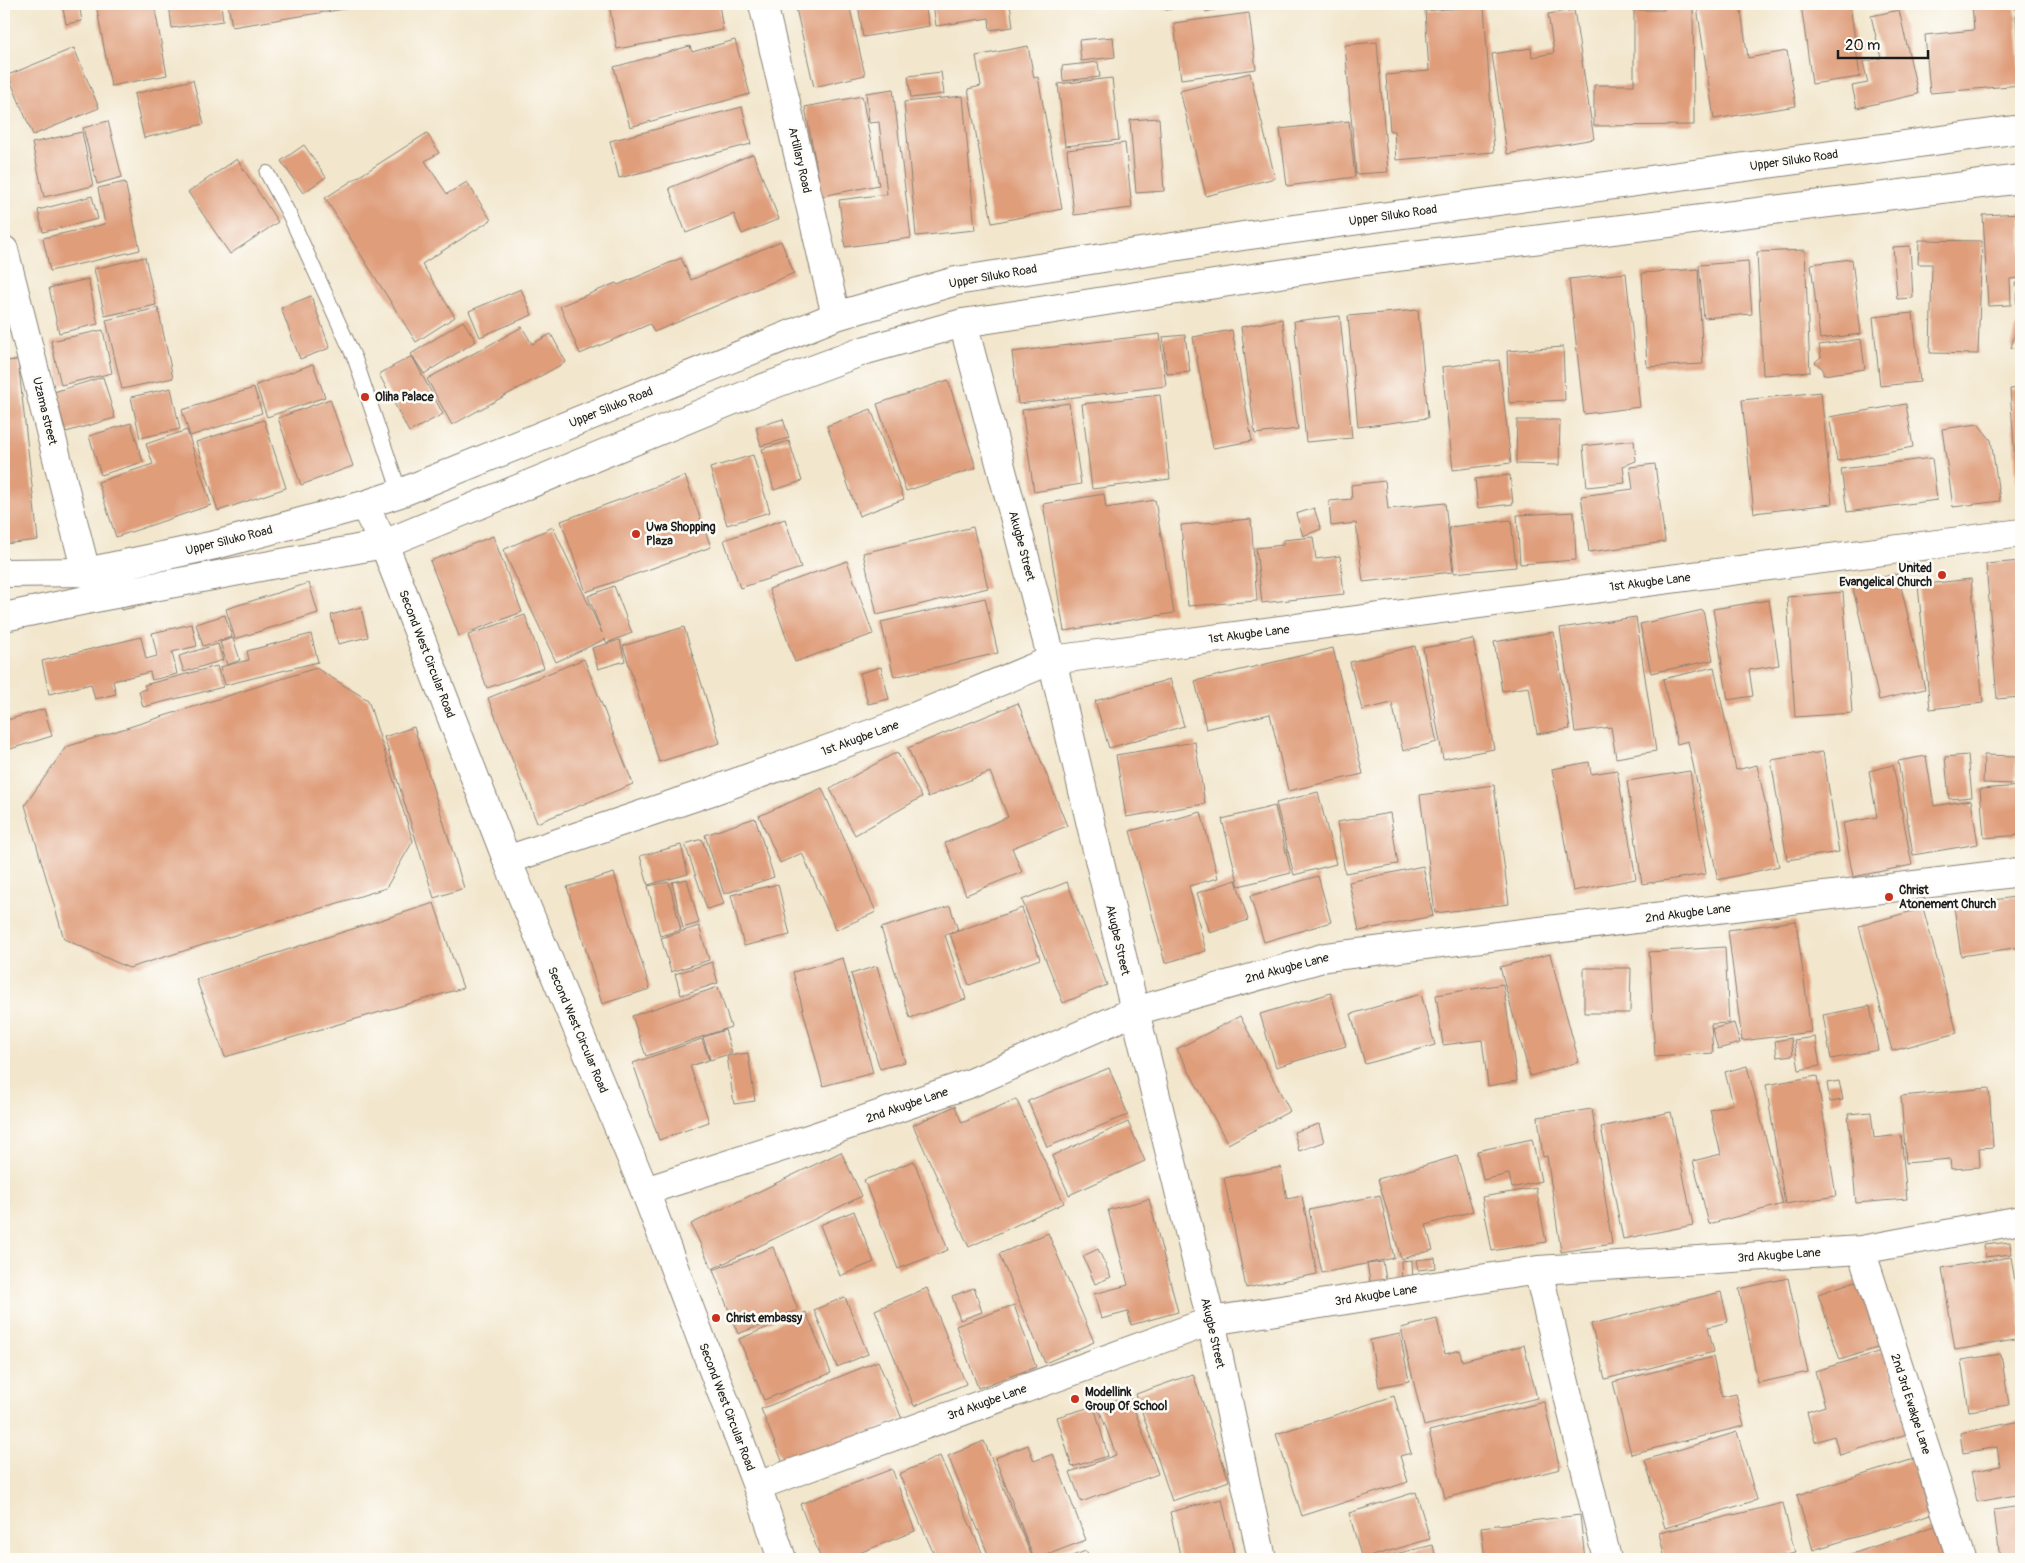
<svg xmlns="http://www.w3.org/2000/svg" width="2025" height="1563" viewBox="0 0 2025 1563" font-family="Pangolin,sans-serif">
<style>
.building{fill:#df9d7a}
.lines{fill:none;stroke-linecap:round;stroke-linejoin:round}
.service-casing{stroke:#878174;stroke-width:16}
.minor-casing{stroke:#878174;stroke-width:30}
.tertiary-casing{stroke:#878174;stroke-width:30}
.primary-casing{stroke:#878174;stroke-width:30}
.service{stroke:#fff;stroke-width:14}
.minor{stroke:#fff;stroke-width:28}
.tertiary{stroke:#fff;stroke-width:28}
.primary{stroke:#fff;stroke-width:28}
.poi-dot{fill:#c8321e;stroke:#fdfcf7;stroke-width:2}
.labels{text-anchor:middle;stroke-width:5;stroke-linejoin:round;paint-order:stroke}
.street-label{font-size:12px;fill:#1c1c1c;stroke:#fdfcf7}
.poi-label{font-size:12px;font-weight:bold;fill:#1c1c1c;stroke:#fdfcf7;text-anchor:start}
</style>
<rect width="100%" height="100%" fill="#fdfcf7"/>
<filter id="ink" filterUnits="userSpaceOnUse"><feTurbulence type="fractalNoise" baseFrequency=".02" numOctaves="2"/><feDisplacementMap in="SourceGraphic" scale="10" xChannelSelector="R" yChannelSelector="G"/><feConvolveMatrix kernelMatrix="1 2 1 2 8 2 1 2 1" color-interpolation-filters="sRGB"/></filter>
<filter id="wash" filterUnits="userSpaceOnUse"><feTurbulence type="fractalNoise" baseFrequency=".0096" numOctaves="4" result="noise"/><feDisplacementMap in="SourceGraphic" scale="20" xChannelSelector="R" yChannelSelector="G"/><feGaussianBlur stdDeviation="1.12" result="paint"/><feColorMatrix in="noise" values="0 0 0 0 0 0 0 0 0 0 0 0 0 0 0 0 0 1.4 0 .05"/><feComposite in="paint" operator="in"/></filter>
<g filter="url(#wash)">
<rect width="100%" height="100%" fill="#f2e6cc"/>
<g id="blocks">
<path class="building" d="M62 4H79L82 21 66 24Z
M96 4H154L167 75 111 86Z
M169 4H221L223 21 172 28Z
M228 4H369V5L232 27Z
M609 4H719L723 30 617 49Z
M795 4H849L865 75 814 87Z
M858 4H925L929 26 863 37Z
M933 4H1010L1013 27 990 30 989 18 936 26Z
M1164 4H1188V5L1166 10Z
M1204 4H1238L1206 12Z
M1664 4H1693L1694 125 1594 126V85H1634V10H1664Z
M1716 4H1740L1748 58 1787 51 1796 106 1714 119 1697 7Z
M1801 4H1850L1860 77 1812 84Z
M1972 4H2015L2021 85 1930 93 1925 35 1974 30Z
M1484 6 1494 152 1396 160 1394 131H1390L1386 75 1429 71 1425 11Z
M1574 10 1594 139 1507 154 1492 54 1531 48 1532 57 1554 53 1548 14Z
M1899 10 1918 94 1857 108 1852 86 1868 83 1863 62 1881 58 1871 16Z
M1249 13 1256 69 1181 79 1174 23Z
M1113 37 1115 57 1081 61 1079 40Z
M735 40 750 94 630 127 614 67 690 46 692 52Z
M1377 42 1388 172 1356 174 1345 45Z
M1028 46 1034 78 1038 77 1062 209 992 223 968 89 981 86 976 56Z
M74 48 99 108 33 135 8 75Z
M1098 62 1100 77 1063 81 1062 66Z
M941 72 944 94 911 98 908 76Z
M1250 73 1275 178 1206 196 1180 91Z
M1112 78 1119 140 1065 146 1058 84Z
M193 80 204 124 144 138 134 94Z
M893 89 911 238 845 247 839 200 887 194 879 122 869 123 866 93Z
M862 96 879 185 822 196 805 107Z
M963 96 975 230 916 236 904 102Z
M742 107 751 144 619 178 610 141Z
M1159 118 1164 191 1136 193 1130 120Z
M108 121 122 177 97 184 83 128Z
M1349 121 1355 177 1287 186 1280 129Z
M82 132 93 186 44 197 32 143Z
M427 133 439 153 425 161 447 194 467 182 491 220 422 264 455 317 416 342 325 198Z
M1125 143 1132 208 1074 215 1067 150Z
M304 145 326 177 303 193 281 161Z
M753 154 779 219 742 234 734 214 686 233 669 188Z
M237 159 278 222 230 254 188 192Z
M125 182 140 250 50 271 43 238 105 224 98 188Z
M92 196 98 219 43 232 38 210Z
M2021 213V278L2010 279 2011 305 1988 306 1983 215Z
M1919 240 1982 241 1978 354 1930 353 1932 264H1918Z
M781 241 794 273 654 332 650 324 580 354 560 306 616 283 618 285 681 258 691 280Z
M1910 246 1913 298 1897 299 1893 247Z
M1805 250 1810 372 1763 375 1757 252Z
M145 257 156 305 105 316 94 269Z
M1852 259 1861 334 1820 339 1811 264Z
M1748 261 1752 314 1704 318 1699 265Z
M1698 269 1703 364 1647 367 1642 273Z
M1626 273 1640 407 1584 414 1569 279Z
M88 279 98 324 59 333 49 288Z
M2015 283H2021V347L2011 348 2018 321Z
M521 289 532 315 480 337 469 311Z
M311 296 330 348 300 359 281 308Z
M158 308 173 378 122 389 106 320Z
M1418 310 1428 418 1358 427 1348 316Z
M1913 313 1920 382 1880 386 1873 317Z
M1340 316 1352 438 1306 442 1294 321Z
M1282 319 1298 429 1255 434 1241 327Z
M463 321 476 341 424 374 411 354Z
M522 327 532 344 551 334 566 362 452 425 427 379Z
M103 330 112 373 61 385 51 341Z
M1232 330 1252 441 1213 448 1193 337Z
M1160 334 1166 386 1018 404 1012 352Z
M1185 335 1190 372 1167 374 1163 337Z
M1861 339 1865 369 1823 375V369L1815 362 1821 357 1819 345Z
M1563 347 1565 400 1509 403 1507 351Z
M412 356 443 414 409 432 379 374Z
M18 360 38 540 4 544V361Z
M1499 360 1511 463 1453 470 1442 367Z
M313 364 325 397 267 417 256 385Z
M103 377 115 418 66 432 54 392Z
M948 380 976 468 906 491 877 404Z
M171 388 180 429 140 438 131 397Z
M254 388 262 413 190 436 182 410Z
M2021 388V501L2018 502 2010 389Z
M1821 392 1832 504 1754 513 1742 400Z
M1160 395 1170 479 1092 489 1082 404Z
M330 399 353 466 301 485 278 418Z
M1069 403 1081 484 1034 492 1022 410Z
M1906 404 1913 447 1837 461 1829 417Z
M871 409 904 499 859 516 827 426Z
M783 419 789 438 761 446 756 427Z
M264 420 286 488 218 511 196 442Z
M1517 420H1560L1559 465 1516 464Z
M131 423 143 462 101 475 89 436Z
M1978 424 1991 440 2000 501 1953 507 1942 429Z
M187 430 211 505 116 537 98 482 153 464 146 444Z
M1634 440 1636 461 1623 466 1625 483 1587 487 1583 446Z
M789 441 802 481 774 490 762 449Z
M753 455 770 512 727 525 710 468Z
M1932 458 1937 500 1847 512 1841 469Z
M1655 464 1665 542 1589 552 1581 496 1633 489 1630 467Z
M1510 475 1513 504 1478 508 1475 479Z
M685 476 711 547 586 592 561 521Z
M1385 481 1388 509 1445 503 1453 572 1363 582 1356 523 1331 526 1329 501 1352 499 1351 485Z
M1104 494 1106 508 1155 500 1174 613 1064 631 1043 504Z
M1314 508 1321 529 1303 536 1296 514Z
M1574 512 1576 560 1520 564 1517 515Z
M785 519 801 568 740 588 724 540Z
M1251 519 1257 601 1188 606 1181 525Z
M1511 520 1516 567 1454 573 1449 527Z
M553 527 602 633 588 596 614 586 632 633 607 643 605 639 556 662 503 550Z
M973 527 988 588 877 615 863 553Z
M493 536 522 612 459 636 430 561Z
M1313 537 1316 559 1340 556 1344 594 1262 603 1256 548 1283 545V540Z
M847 561 873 634 795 662 769 589Z
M2021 561V697L1997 699 1986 564Z
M1898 574 1925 689 1879 700 1852 584Z
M1971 579 1983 703 1930 709 1918 585Z
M309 583 318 613 235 639 226 609Z
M1843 592 1852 713 1795 717 1787 597Z
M148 595 150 604 121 610 119 600Z
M985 598 998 653 894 677 881 622Z
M1769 600 1779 665 1749 670 1753 696 1728 700 1713 609Z
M361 607 368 637 338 644 331 615Z
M1703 610 1713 660 1651 673 1640 624Z
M225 615 232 637 203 646 196 624Z
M525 615 544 668 487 688 468 635Z
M1636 617 1656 751 1616 758 1611 727 1575 732 1560 628Z
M192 624 197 646 172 652 177 674 152 680 150 672 113 681 116 694 95 699 91 684 49 694 42 661 141 637 146 659 157 656 152 633Z
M684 627 720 743 659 762 623 646Z
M1554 632 1570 729 1537 734 1529 687 1502 691 1494 642Z
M311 634 318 662 225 685 220 667 249 660 247 651Z
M233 638 240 660 227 665 220 642Z
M1473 639 1494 749 1443 759 1423 648Z
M620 640 625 661 598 669 592 648Z
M218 644 223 660 184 672 179 656Z
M1415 646 1437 742 1403 751 1392 703 1362 710 1350 662Z
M1333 648 1363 774 1288 791 1270 714 1206 729 1195 681Z
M584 659 633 784 537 823 488 698Z
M217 666 223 687 143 707 139 691 146 689 144 685Z
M881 667 889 699 868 704 860 673Z
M1714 667 1736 770 1757 765 1779 866 1718 880 1688 741 1677 744 1663 679Z
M316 668 368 700 413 841 386 888 129 968 64 939 25 805 66 747Z
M1170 679 1184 726 1109 748 1095 701Z
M1018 703 1067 826 1012 848 1022 872 966 895 945 843 1008 817 990 772 928 797 908 748Z
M44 709 52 736 4 751V721Z
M414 727 464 888 434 898 384 737Z
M1195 742 1205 804 1126 817 1116 755Z
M897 752 922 797 855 835 830 789Z
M1823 752 1839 852 1787 860 1771 760Z
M1968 755 1972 797 1949 799 1945 757Z
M1984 755 2016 756 2015 784 1983 783Z
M1926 756 1934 806 1971 800 1978 844 1913 855 1898 761Z
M1589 762 1591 774 1617 770 1636 879 1573 891 1552 769Z
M1893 765 1912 865 1853 877 1843 823 1877 817 1869 771Z
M1690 771 1706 874 1642 884 1627 781Z
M1494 785 1509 904 1435 913 1420 795Z
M2021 786V835L1984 838 1980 789Z
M822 788 876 912 836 930 802 853 780 863 759 816Z
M1318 792 1336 864 1294 875 1276 803Z
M1275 806 1291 873 1239 886 1222 819Z
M1201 812 1218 878 1189 886 1206 951 1165 963 1130 831Z
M1390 813 1398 864 1345 873 1337 822Z
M755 818 774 877 724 894 705 835Z
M702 839 724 904 707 909 685 844Z
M681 845 688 874 648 885 640 856Z
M1423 866 1433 916 1359 931 1349 882Z
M614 873 650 989 602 1004 567 887Z
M1318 876 1331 922 1264 942 1250 896Z
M687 879 699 923 683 928 672 882Z
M1236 880 1248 920 1210 933 1197 893Z
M669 882 681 930 660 936 648 886Z
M1067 882 1107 985 1063 1003 1022 900Z
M778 884 790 935 744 946 731 895Z
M2021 896V947L1961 956 1954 906Z
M434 903 463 988 225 1057 196 979Z
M950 906 958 930 945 935 966 999 910 1018 881 928Z
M1022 908 1040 959 969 985 950 934Z
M1923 908 1957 1033 1892 1051 1859 926Z
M1796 921 1811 1032 1742 1041 1728 930Z
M699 926 709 960 671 972 661 938Z
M1725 947 1729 1023 1711 1024 1713 1053 1655 1057 1649 952Z
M1550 954 1579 1062 1530 1076 1500 967Z
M843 958 873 1073 823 1086 793 972Z
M712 962 718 983 681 995 675 974Z
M877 966 905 1062 880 1069 851 974Z
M1584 968H1631L1630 1013H1584Z
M1503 984 1517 1081 1488 1086 1482 1040 1443 1045 1436 995Z
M718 987 731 1027 646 1056 632 1016Z
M1331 993 1346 1046 1276 1067 1260 1014Z
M1421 994 1435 1045 1365 1064 1351 1014Z
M1870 1006 1878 1050 1831 1059 1823 1015Z
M1240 1016 1290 1111 1228 1144 1177 1049Z
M1734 1023 1740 1043 1718 1049 1712 1029Z
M725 1030 732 1053 710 1060 703 1037Z
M1815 1037 1820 1066 1799 1070 1794 1040Z
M1791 1038 1793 1055 1777 1057 1775 1041Z
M702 1039 709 1060 690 1066 709 1122 659 1140 633 1063Z
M748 1053 755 1101 734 1104 727 1056Z
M1747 1066 1783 1204 1709 1224 1693 1161 1721 1154 1710 1110 1733 1104 1725 1072Z
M1109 1068 1128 1115 1047 1147 1028 1101Z
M1817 1076 1836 1196 1785 1204 1766 1085Z
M1839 1081 1843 1100 1830 1102 1827 1083Z
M1989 1088 1993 1147 1979 1148 1980 1167 1951 1169 1950 1159 1906 1163 1901 1096Z
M1016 1099 1064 1203 969 1247 913 1125 955 1106 962 1123Z
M1592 1109 1612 1244 1561 1252 1547 1156 1543 1157 1538 1117Z
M1671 1112 1693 1225 1623 1239 1601 1127Z
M1871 1112 1874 1138 1901 1135 1907 1199 1856 1203 1848 1114Z
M1128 1122 1145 1161 1069 1195 1052 1156Z
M1319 1124 1324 1142 1299 1151 1294 1132Z
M1532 1139 1541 1181 1512 1188 1509 1174 1483 1180 1477 1151Z
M841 1152 862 1196 712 1269 691 1224Z
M1457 1156 1473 1211 1426 1225 1433 1250 1401 1259 1378 1179Z
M914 1161 948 1250 898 1269 864 1180Z
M1281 1167 1287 1199 1302 1196 1317 1274 1246 1288 1224 1178Z
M1536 1188 1546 1242 1492 1251 1482 1197Z
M1380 1195 1394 1258 1322 1273 1309 1210Z
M1149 1199 1178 1312 1131 1325 1128 1312 1101 1319 1094 1294 1128 1285 1108 1210Z
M854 1211 874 1262 840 1276 820 1225Z
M1048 1233 1094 1342 1045 1363 999 1254Z
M2010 1242 2011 1254 1985 1257 1984 1245Z
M773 1247 798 1310 738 1334 713 1270Z
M1098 1249 1111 1277 1095 1284 1083 1256Z
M2011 1257 2021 1318V1339L1955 1350 1942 1268Z
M1435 1258 1436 1268 1418 1270 1416 1260Z
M1412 1260 1413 1283H1402L1401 1261Z
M1383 1262 1387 1285 1371 1287 1367 1264Z
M1788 1278 1808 1372 1758 1383 1739 1289Z
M1861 1279 1883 1346 1840 1360 1818 1294Z
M927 1288 966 1384 914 1406 875 1310Z
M974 1288 982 1312 960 1320 952 1296Z
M1721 1292 1728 1322 1708 1327 1714 1352 1605 1379 1591 1324Z
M845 1297 868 1354 837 1367 814 1310Z
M1014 1305 1036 1367 978 1388 956 1326Z
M806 1312 831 1373 764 1400 739 1339Z
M1437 1319 1445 1354 1460 1350 1462 1361 1524 1345 1537 1398 1424 1426 1401 1328Z
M1400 1334 1409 1381 1379 1387 1370 1340Z
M1885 1350 1910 1433 1840 1455 1834 1436 1815 1442 1807 1412 1825 1406 1815 1371Z
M2001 1354 2009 1405 1969 1411 1961 1360Z
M1713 1357 1722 1397 1736 1394 1744 1426 1631 1454 1613 1382Z
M878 1361 902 1419 785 1468 761 1409Z
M1193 1374 1229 1481 1172 1501 1136 1394Z
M1129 1395 1158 1474 1081 1502 1070 1472 1116 1455 1098 1406Z
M1394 1396 1411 1453 1400 1456 1408 1482 1302 1516 1276 1434Z
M1544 1402 1560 1469 1445 1498 1429 1431Z
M1094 1406 1108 1456 1072 1467 1057 1417Z
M2021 1421V1494L1977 1502 1971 1472 2000 1466 1997 1447 1963 1453 1960 1433Z
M1737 1432 1757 1500 1665 1528 1645 1460Z
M984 1441 1033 1559H990L948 1456Z
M1028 1445 1034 1461 1053 1454 1086 1540 1036 1559H1034L995 1458Z
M940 1456 984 1557 980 1559H936L899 1474Z
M1914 1459 1931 1514 1813 1550 1797 1495Z
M892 1469 915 1531 844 1559H821L800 1504Z
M1416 1492 1430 1539 1362 1559 1349 1513Z
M1222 1499 1234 1553 1209 1559H1181L1170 1512Z
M1783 1503 1795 1553 1769 1559H1665L1659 1533Z
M2021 1506V1559H2000L1994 1510Z
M1580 1515 1585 1559H1485L1481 1527Z
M1935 1526 1946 1559H1837Z
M1433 1545 1436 1559H1375Z
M1086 1551 1090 1559H1064Z"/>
</g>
</g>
<g filter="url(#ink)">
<use href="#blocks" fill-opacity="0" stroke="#878174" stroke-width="1"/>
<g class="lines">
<defs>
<path id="service" d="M267 173 290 216 355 359 400 493"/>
<path id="minor" d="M763 4 836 316
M4 250 86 572
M963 323 1052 660 1135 1011 1211 1321 1262 1559
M507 860 715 790 887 728 1052 660 2021 533
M645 1191 814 1137 971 1083 1135 1011 1326 957 2021 872
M1861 1250 1961 1559
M1538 1270 1607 1559
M757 1486 1211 1321 1538 1270 1861 1250 2021 1220"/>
<path id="tertiary" d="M364 505 384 544 507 860 645 1191 757 1486 782 1559"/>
<path id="primary" d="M4 573 86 572 215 545 364 505 400 493 836 316 956 281 1243 236 2021 129
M4 617 105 596 384 544 758 390 866 350 963 323 1357 262 2021 179"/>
</defs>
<use href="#service" class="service-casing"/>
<use href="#minor" class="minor-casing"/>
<use href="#tertiary" class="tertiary-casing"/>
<use href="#primary" class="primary-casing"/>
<use href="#service" class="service"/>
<use href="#minor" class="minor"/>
<use href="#tertiary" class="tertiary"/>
<use href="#primary" class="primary"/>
</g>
</g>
<g class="poi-dot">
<circle cx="365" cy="397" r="5"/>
<circle cx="636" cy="534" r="5"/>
<circle cx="1942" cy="575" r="5"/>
<circle cx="1889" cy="897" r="5"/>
<circle cx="716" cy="1318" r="5"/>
<circle cx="1075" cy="1399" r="5"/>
</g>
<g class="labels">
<g class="street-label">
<text transform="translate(800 160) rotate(77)" y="4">Artillary Road</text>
<text transform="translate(1794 160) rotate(-8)" y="4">Upper Siluko Road</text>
<text transform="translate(1393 215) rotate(-8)" y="4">Upper Siluko Road</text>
<text transform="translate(993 276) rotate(-10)" y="4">Upper Siluko Road</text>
<text transform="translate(611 407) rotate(-22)" y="4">Upper Siluko Road</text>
<text transform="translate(45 411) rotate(76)" y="4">Uzama street</text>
<text transform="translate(229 540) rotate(-14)" y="4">Upper Siluko Road</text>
<text transform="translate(1022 546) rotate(75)" y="4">Akugbe Street</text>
<text transform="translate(1650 582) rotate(-7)" y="4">1st Akugbe Lane</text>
<text transform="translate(1249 634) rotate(-7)" y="4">1st Akugbe Lane</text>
<text transform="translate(427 654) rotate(69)" y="4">Second West Circular Road</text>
<text transform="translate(860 738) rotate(-20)" y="4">1st Akugbe Lane</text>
<text transform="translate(1688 913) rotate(-7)" y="4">2nd Akugbe Lane</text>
<text transform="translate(1118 940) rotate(77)" y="4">Akugbe Street</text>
<text transform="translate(1287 968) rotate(-15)" y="4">2nd Akugbe Lane</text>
<text transform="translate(578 1030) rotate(67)" y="4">Second West Circular Road</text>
<text transform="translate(907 1105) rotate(-19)" y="4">2nd Akugbe Lane</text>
<text transform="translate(1779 1255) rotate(-4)" y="4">3rd Akugbe Lane</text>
<text transform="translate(1376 1295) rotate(-9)" y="4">3rd Akugbe Lane</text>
<text transform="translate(1213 1333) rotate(77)" y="4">Akugbe Street</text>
<text transform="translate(987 1402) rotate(-20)" y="4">3rd Akugbe Lane</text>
<text transform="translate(1911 1404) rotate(72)" y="4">2nd 3rd Ewakpe Lane</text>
<text transform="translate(727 1407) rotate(69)" y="4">Second West Circular Road</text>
</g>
<g class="poi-label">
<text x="375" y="401">Oliha Palace</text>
<text x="646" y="531">Uwa Shopping<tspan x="646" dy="14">Plaza</tspan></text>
<text x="1932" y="572" text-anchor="end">United<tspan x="1932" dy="14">Evangelical Church</tspan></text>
<text x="1899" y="894">Christ<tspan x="1899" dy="14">Atonement Church</tspan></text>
<text x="726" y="1322">Christ embassy</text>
<text x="1085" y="1396">Modellink<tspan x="1085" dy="14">Group Of School</tspan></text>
</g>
</g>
<rect width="2025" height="1563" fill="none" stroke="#fdfcf7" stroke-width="20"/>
<path d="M1838 50v8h90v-8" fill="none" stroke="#1c1c1c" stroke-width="2.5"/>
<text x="1845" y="50" font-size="15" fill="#1c1c1c" stroke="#fdfcf7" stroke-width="4" paint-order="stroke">20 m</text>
</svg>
